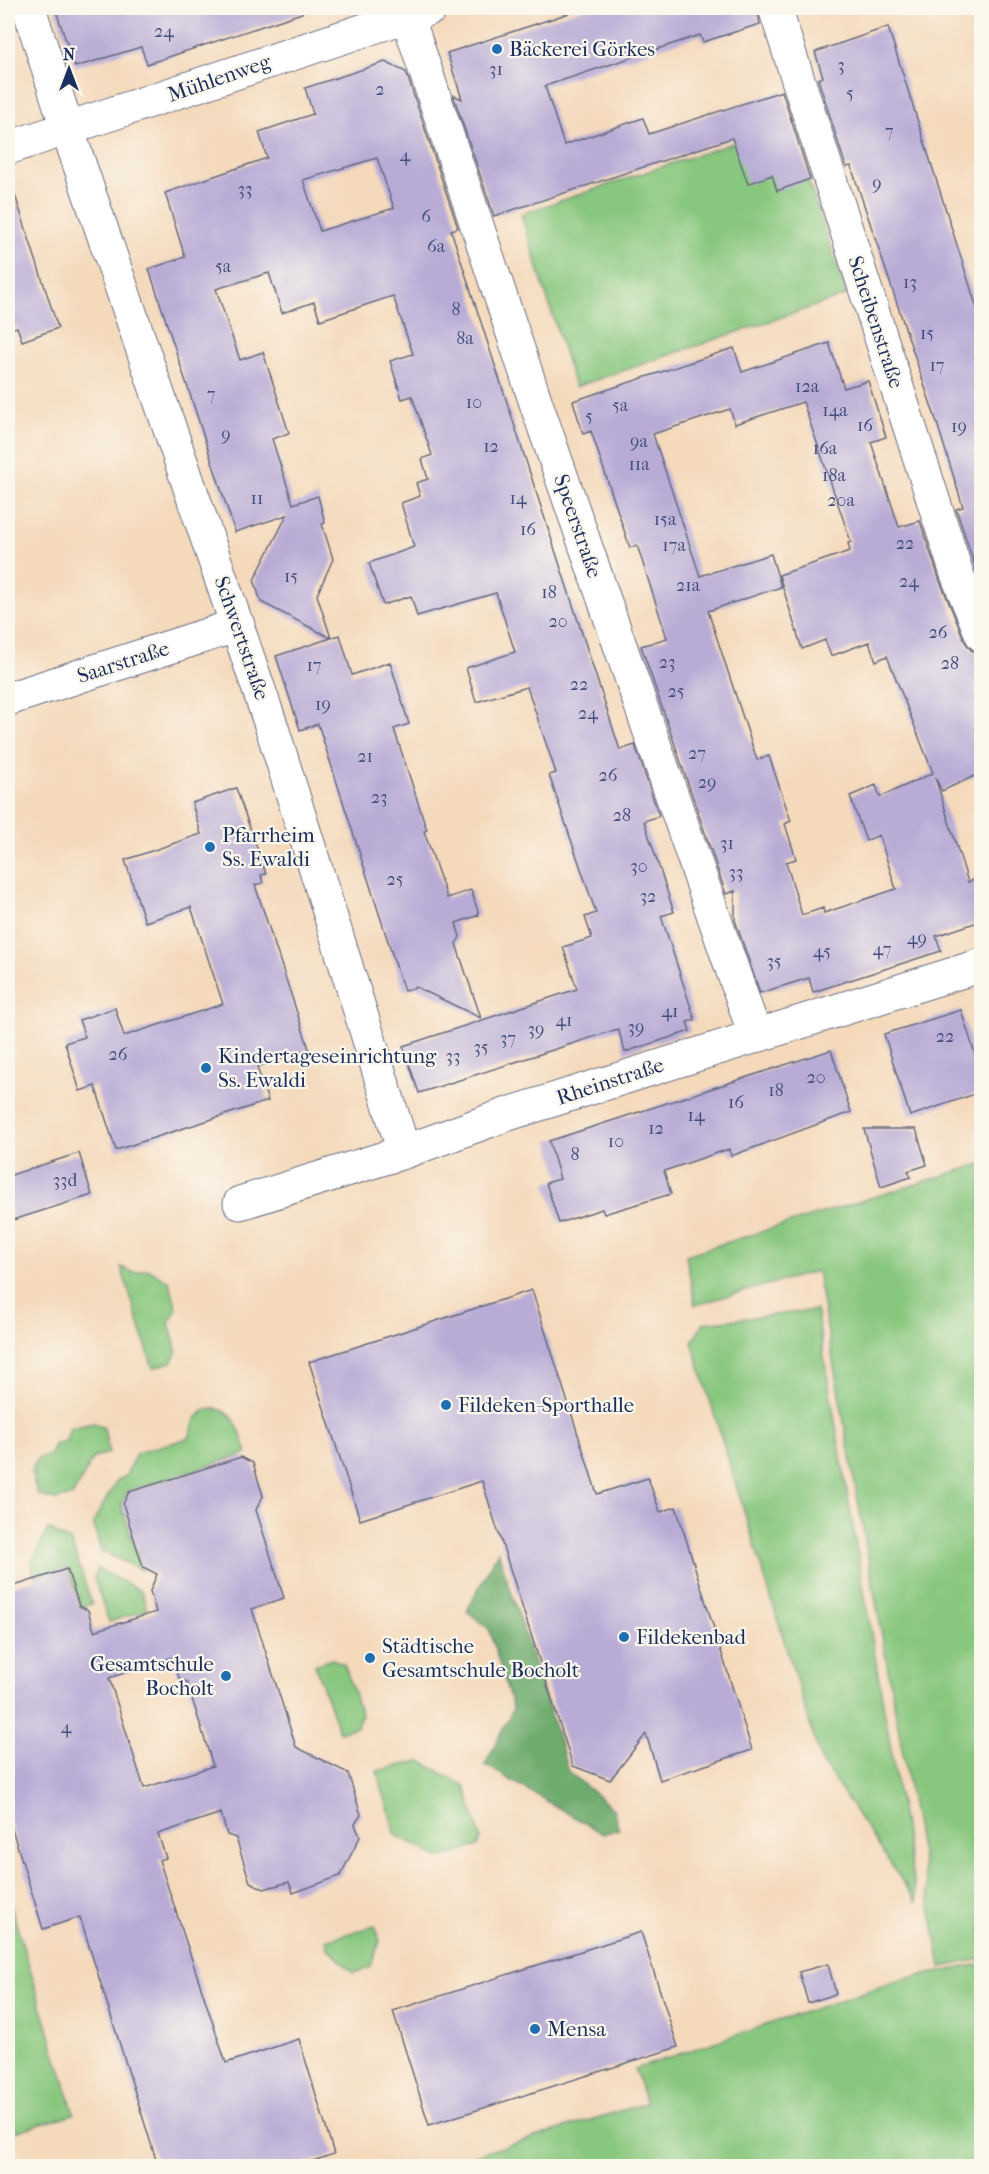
<svg xmlns="http://www.w3.org/2000/svg" width="989" height="2174" viewBox="0 0 989 2174" font-family="'IM FELL French Canon',serif">
<style>
.green{fill:#88c77e;stroke:#527b6e;stroke-width:1.5}
.forest{fill:#6eac6d;stroke:#446e66;stroke-width:1.5}
.building{fill:#b8acd6;fill-rule:evenodd}
.lines{fill:none;stroke-linecap:round;stroke-linejoin:round}
.street-casing{stroke:#676a7f;stroke-width:35}
.secondary-casing{stroke:#676a7f;stroke-width:35}
.street{stroke:#fff;stroke-width:33}
.secondary{stroke:#fff;stroke-width:33}
.poi-dot{fill:#1f6fb2;stroke:#fbf7ec;stroke-width:2}
.labels{text-anchor:middle;stroke-width:4.5;stroke-linejoin:round;paint-order:stroke}
.number-label{font-size:18px;fill:#424e7c}
.poi-label{font-size:21px;fill:#1b2f5e;stroke:#fbf7ec;text-anchor:start}
.street-label{font-size:21px;fill:#1b2f5e;stroke:#fbf7ec}
</style>
<rect width="100%" height="100%" fill="#fbf7ec"/>
<filter id="ink" filterUnits="userSpaceOnUse"><feTurbulence type="fractalNoise" baseFrequency=".0167" numOctaves="2"/><feDisplacementMap in="SourceGraphic" scale="12" xChannelSelector="R" yChannelSelector="G"/><feConvolveMatrix kernelMatrix="1 2 1 2 8 2 1 2 1" color-interpolation-filters="sRGB"/></filter>
<filter id="wash" filterUnits="userSpaceOnUse"><feTurbulence type="fractalNoise" baseFrequency=".008" numOctaves="4" result="noise"/><feDisplacementMap in="SourceGraphic" scale="24" xChannelSelector="R" yChannelSelector="G"/><feGaussianBlur stdDeviation="1.35" result="paint"/><feColorMatrix in="noise" values="0 0 0 0 0 0 0 0 0 0 0 0 0 0 0 0 0 1.4 0 .05"/><feComposite in="paint" operator="in"/></filter>
<g filter="url(#wash)">
<rect width="100%" height="100%" fill="#f4d9bb"/>
<path class="green" d="M789 124 847 295 575 387 521 214Z
M981 1164V1959L941 1967 817 1271 695 1305 686 1255Z
M121 1267 134 1273 147 1269 169 1281 177 1309 169 1323 177 1352 171 1362 153 1368Z
M816 1310 917 1903 821 1760 692 1342 704 1323Z
M217 1409C238 1414 240 1434 247 1453L128 1491 121 1504 142 1570 101 1551 93 1523 117 1480 126 1476 136 1453 189 1438 195 1420 204 1410Z
M94 1423 104 1428 109 1453 94 1457 72 1496 55 1500 38 1495 31 1472 37 1459 49 1455 55 1444 66 1441 70 1428Z
M48 1529 71 1542 92 1604 81 1607 69 1570 64 1568 35 1577 31 1564Z
M98 1569 141 1591 147 1610 109 1622 94 1578Z
M332 1659 344 1664 361 1714 357 1727 339 1732 315 1665Z
M420 1761 465 1786 481 1838 478 1846 440 1858 396 1835 377 1771Z
M8 1897 74 2114 8 2134Z
M375 1926 380 1941 370 1968 353 1973 328 1948 326 1940Z
M981 1964V2166H441L646 2103 635 2069 900 1980Z"/>
<path class="forest" d="M498 1551 569 1772 613 1809 619 1829 603 1834 485 1765 513 1709 489 1629 467 1611Z"/>
<g id="blocks">
<path class="building" d="M55 8H301L302 13 147 64 141 47 75 67Z
M585 8H757L760 24 703 42 700 35 545 86 564 145 643 118 649 134 782 91 810 179 777 191 772 175 748 184 732 138 494 216 453 95 462 99 447 53Z
M888 27 981 321V584L956 509 963 507 936 420 851 166 846 167 818 79 823 77 815 52Z
M385 62 406 72 458 228 451 230 620 750 635 745 659 816 644 821 674 912 661 916 695 1020 687 1022 690 1031 625 1052 618 1029 419 1093 403 1046 577 989 563 947 592 938 585 917 596 913 549 775 556 773 527 687 476 702 466 668 515 652 496 593 417 616 411 596 383 605 369 563 414 547 401 503 420 496 416 483 428 479 422 459 432 455 412 396 402 399 390 361 413 354 393 296 320 320 314 302 282 313 269 273 216 289 240 360 263 352 289 433 272 439 293 504 318 496 325 523 322 524 333 559 317 595 331 638 340 635 352 675 390 662 409 724 394 729 427 830 424 831 447 898 471 890 479 915 456 923 460 937 456 944 481 1018 416 987 404 991 318 724 300 730 276 656 331 638 261 602 254 580 287 515 235 532 149 269 185 257 165 193 267 158 259 132 313 114 305 88ZM377 158 394 208 320 231 303 180Z
M13 189 58 328 22 341 17 327 8 330V190Z
M829 343 844 388 868 381 886 437 871 442 899 527 920 521 940 581 965 642 971 650 981 653V773L942 791 935 777 968 882 981 877V921L936 936 941 951 813 992 809 978 760 993 735 920V891L726 894 641 646 667 638 637 545 630 548 591 431 583 434 573 401 734 348 742 372ZM803 402 851 542 848 543 850 551 779 575 802 649 825 640 831 656 869 642 876 661 887 656 933 773 880 797 876 785 850 796 866 841 879 835 896 889 824 913 823 908 802 915 786 862 796 859 785 824 791 821 769 756 757 760 708 611 781 587 771 554 700 576 653 434 730 409 735 424Z
M236 788 266 874 261 875 263 883 255 885 309 1049 257 1067 268 1101 116 1150 95 1086 80 1091 65 1043 85 1037 79 1020 115 1008 124 1036 223 1004 191 907 145 922 125 860 201 834 192 803Z
M961 1010 981 1073V1092L910 1116 884 1034Z
M831 1050 851 1112 731 1156 729 1149 664 1171 671 1194 604 1214 602 1209 559 1223 546 1183 560 1179 549 1141Z
M864 1129H916L927 1165 908 1171 911 1177 881 1187Z
M79 1153 92 1195 13 1220 8 1202V1176Z
M532 1290 597 1494 648 1478 660 1512 676 1507 752 1750 660 1780 646 1734 610 1780 573 1766 482 1481 360 1520 309 1362Z
M241 1457 253 1463 263 1496 256 1510 284 1598 252 1609 296 1747 348 1773 361 1815 355 1824 360 1837 340 1876 293 1893 289 1882 264 1889 250 1882 236 1838 227 1835 221 1813 158 1834 166 1858 159 1860 226 2063 299 2039 334 2154 298 2166H158L80 1917 43 1929 8 1816V1588L67 1569 79 1606 88 1610 94 1631 156 1612 150 1591 157 1574 143 1567 123 1504 129 1492ZM173 1657 179 1678 187 1682 213 1766 144 1788 109 1678Z
M641 1932 678 2047 429 2125 393 2011Z
M828 1964 836 1994 808 2003 799 1972Z"/>
</g>
</g>
<g filter="url(#ink)">
<use href="#blocks" fill-opacity="0" stroke="#676a7f" stroke-width="1.5"/>
<g class="lines">
<defs>
<path id="street" d="M29 8 67 128 272 728 404 1152
M775 8 957 574 982 635
M407 15 537 406 755 1035
M8 699 238 625
M240 1203 404 1152 505 1115 982 965"/>
<path id="secondary" d="M8 148 431 8"/>
</defs>
<use href="#street" class="street-casing"/>
<use href="#secondary" class="secondary-casing"/>
<use href="#street" class="street"/>
<use href="#secondary" class="secondary"/>
</g>
</g>
<g class="poi-dot">
<circle cx="497" cy="49" r="6"/>
<circle cx="210" cy="847" r="6"/>
<circle cx="206" cy="1068" r="6"/>
<circle cx="446" cy="1405" r="6"/>
<circle cx="624" cy="1637" r="6"/>
<circle cx="370" cy="1658" r="6"/>
<circle cx="226" cy="1676" r="6"/>
<circle cx="535" cy="2029" r="6"/>
</g>
<g class="labels">
<g class="number-label">
<text x="164" y="37">24</text>
<text x="841" y="71">3</text>
<text x="496" y="75">31</text>
<text x="380" y="95">2</text>
<text x="850" y="99">5</text>
<text x="889" y="137">7</text>
<text x="405" y="161">4</text>
<text x="877" y="189">9</text>
<text x="245" y="195">33</text>
<text x="426" y="222">6</text>
<text x="436" y="252">6a</text>
<text x="223" y="272">5a</text>
<text x="910" y="288">13</text>
<text x="456" y="315">8</text>
<text x="927" y="339">15</text>
<text x="465" y="344">8a</text>
<text x="937" y="371">17</text>
<text x="807" y="392">12a</text>
<text x="211" y="400">7</text>
<text x="474" y="408">10</text>
<text x="620" y="411">5a</text>
<text x="835" y="416">14a</text>
<text x="589" y="422">5</text>
<text x="865" y="431">16</text>
<text x="959" y="432">19</text>
<text x="226" y="440">9</text>
<text x="639" y="447">9a</text>
<text x="491" y="452">12</text>
<text x="825" y="454">16a</text>
<text x="639" y="470">11a</text>
<text x="834" y="481">18a</text>
<text x="257" y="504">11</text>
<text x="518" y="504">14</text>
<text x="841" y="506">20a</text>
<text x="665" y="525">15a</text>
<text x="528" y="535">16</text>
<text x="905" y="549">22</text>
<text x="674" y="551">17a</text>
<text x="291" y="582">15</text>
<text x="909" y="587">24</text>
<text x="688" y="591">21a</text>
<text x="549" y="598">18</text>
<text x="558" y="627">20</text>
<text x="938" y="638">26</text>
<text x="667" y="668">23</text>
<text x="950" y="669">28</text>
<text x="314" y="671">17</text>
<text x="579" y="690">22</text>
<text x="676" y="697">25</text>
<text x="323" y="710">19</text>
<text x="588" y="719">24</text>
<text x="697" y="759">27</text>
<text x="365" y="762">21</text>
<text x="608" y="781">26</text>
<text x="707" y="788">29</text>
<text x="379" y="803">23</text>
<text x="622" y="821">28</text>
<text x="727" y="849">31</text>
<text x="639" y="872">30</text>
<text x="736" y="878">33</text>
<text x="395" y="885">25</text>
<text x="648" y="902">32</text>
<text x="917" y="944">49</text>
<text x="882" y="955">47</text>
<text x="822" y="957">45</text>
<text x="774" y="967">35</text>
<text x="670" y="1017">41</text>
<text x="564" y="1026">41</text>
<text x="636" y="1033">39</text>
<text x="536" y="1035">39</text>
<text x="945" y="1042">22</text>
<text x="508" y="1044">37</text>
<text x="481" y="1053">35</text>
<text x="118" y="1060">26</text>
<text x="453" y="1062">33</text>
<text x="816" y="1083">20</text>
<text x="776" y="1096">18</text>
<text x="736" y="1108">16</text>
<text x="696" y="1121">14</text>
<text x="656" y="1134">12</text>
<text x="616" y="1147">10</text>
<text x="575" y="1160">8</text>
<text x="65" y="1186">33d</text>
<text x="66" y="1733">4</text>
</g>
<g class="poi-label">
<text x="509" y="56">Bäckerei Görkes</text>
<text x="222" y="842">Pfarrheim<tspan x="222" dy="24">Ss. Ewaldi</tspan></text>
<text x="218" y="1063">Kindertageseinrichtung<tspan x="218" dy="24">Ss. Ewaldi</tspan></text>
<text x="458" y="1412">Fildeken-Sporthalle</text>
<text x="636" y="1644">Fildekenbad</text>
<text x="382" y="1653">Städtische<tspan x="382" dy="24">Gesamtschule Bocholt</tspan></text>
<text x="214" y="1671" text-anchor="end">Gesamtschule<tspan x="214" dy="24">Bocholt</tspan></text>
<text x="547" y="2036">Mensa</text>
</g>
<g class="street-label">
<text transform="translate(219 78) rotate(-19)" y="7">Mühlenweg</text>
<text transform="translate(876 322) rotate(72)" y="7">Scheibenstraße</text>
<text transform="translate(578 526) rotate(71)" y="7">Speerstraße</text>
<text transform="translate(242 638) rotate(71)" y="7">Schwertstraße</text>
<text transform="translate(123 662) rotate(-18)" y="7">Saarstraße</text>
<text transform="translate(610 1081) rotate(-18)" y="7">Rheinstraße</text>
</g>
</g>
<rect width="989" height="2174" fill="none" stroke="#fbf7ec" stroke-width="30"/>
<g transform="translate(69 69)" stroke="#fbf7ec" stroke-width="4.5" paint-order="stroke">
<path d="M0-4.5L10 22L0 15L-10 22Z" fill="#1b2f5e"/>
<text y="-9" font-size="16" font-weight="bold" text-anchor="middle" fill="#1b2f5e">N</text>
</g>
</svg>
